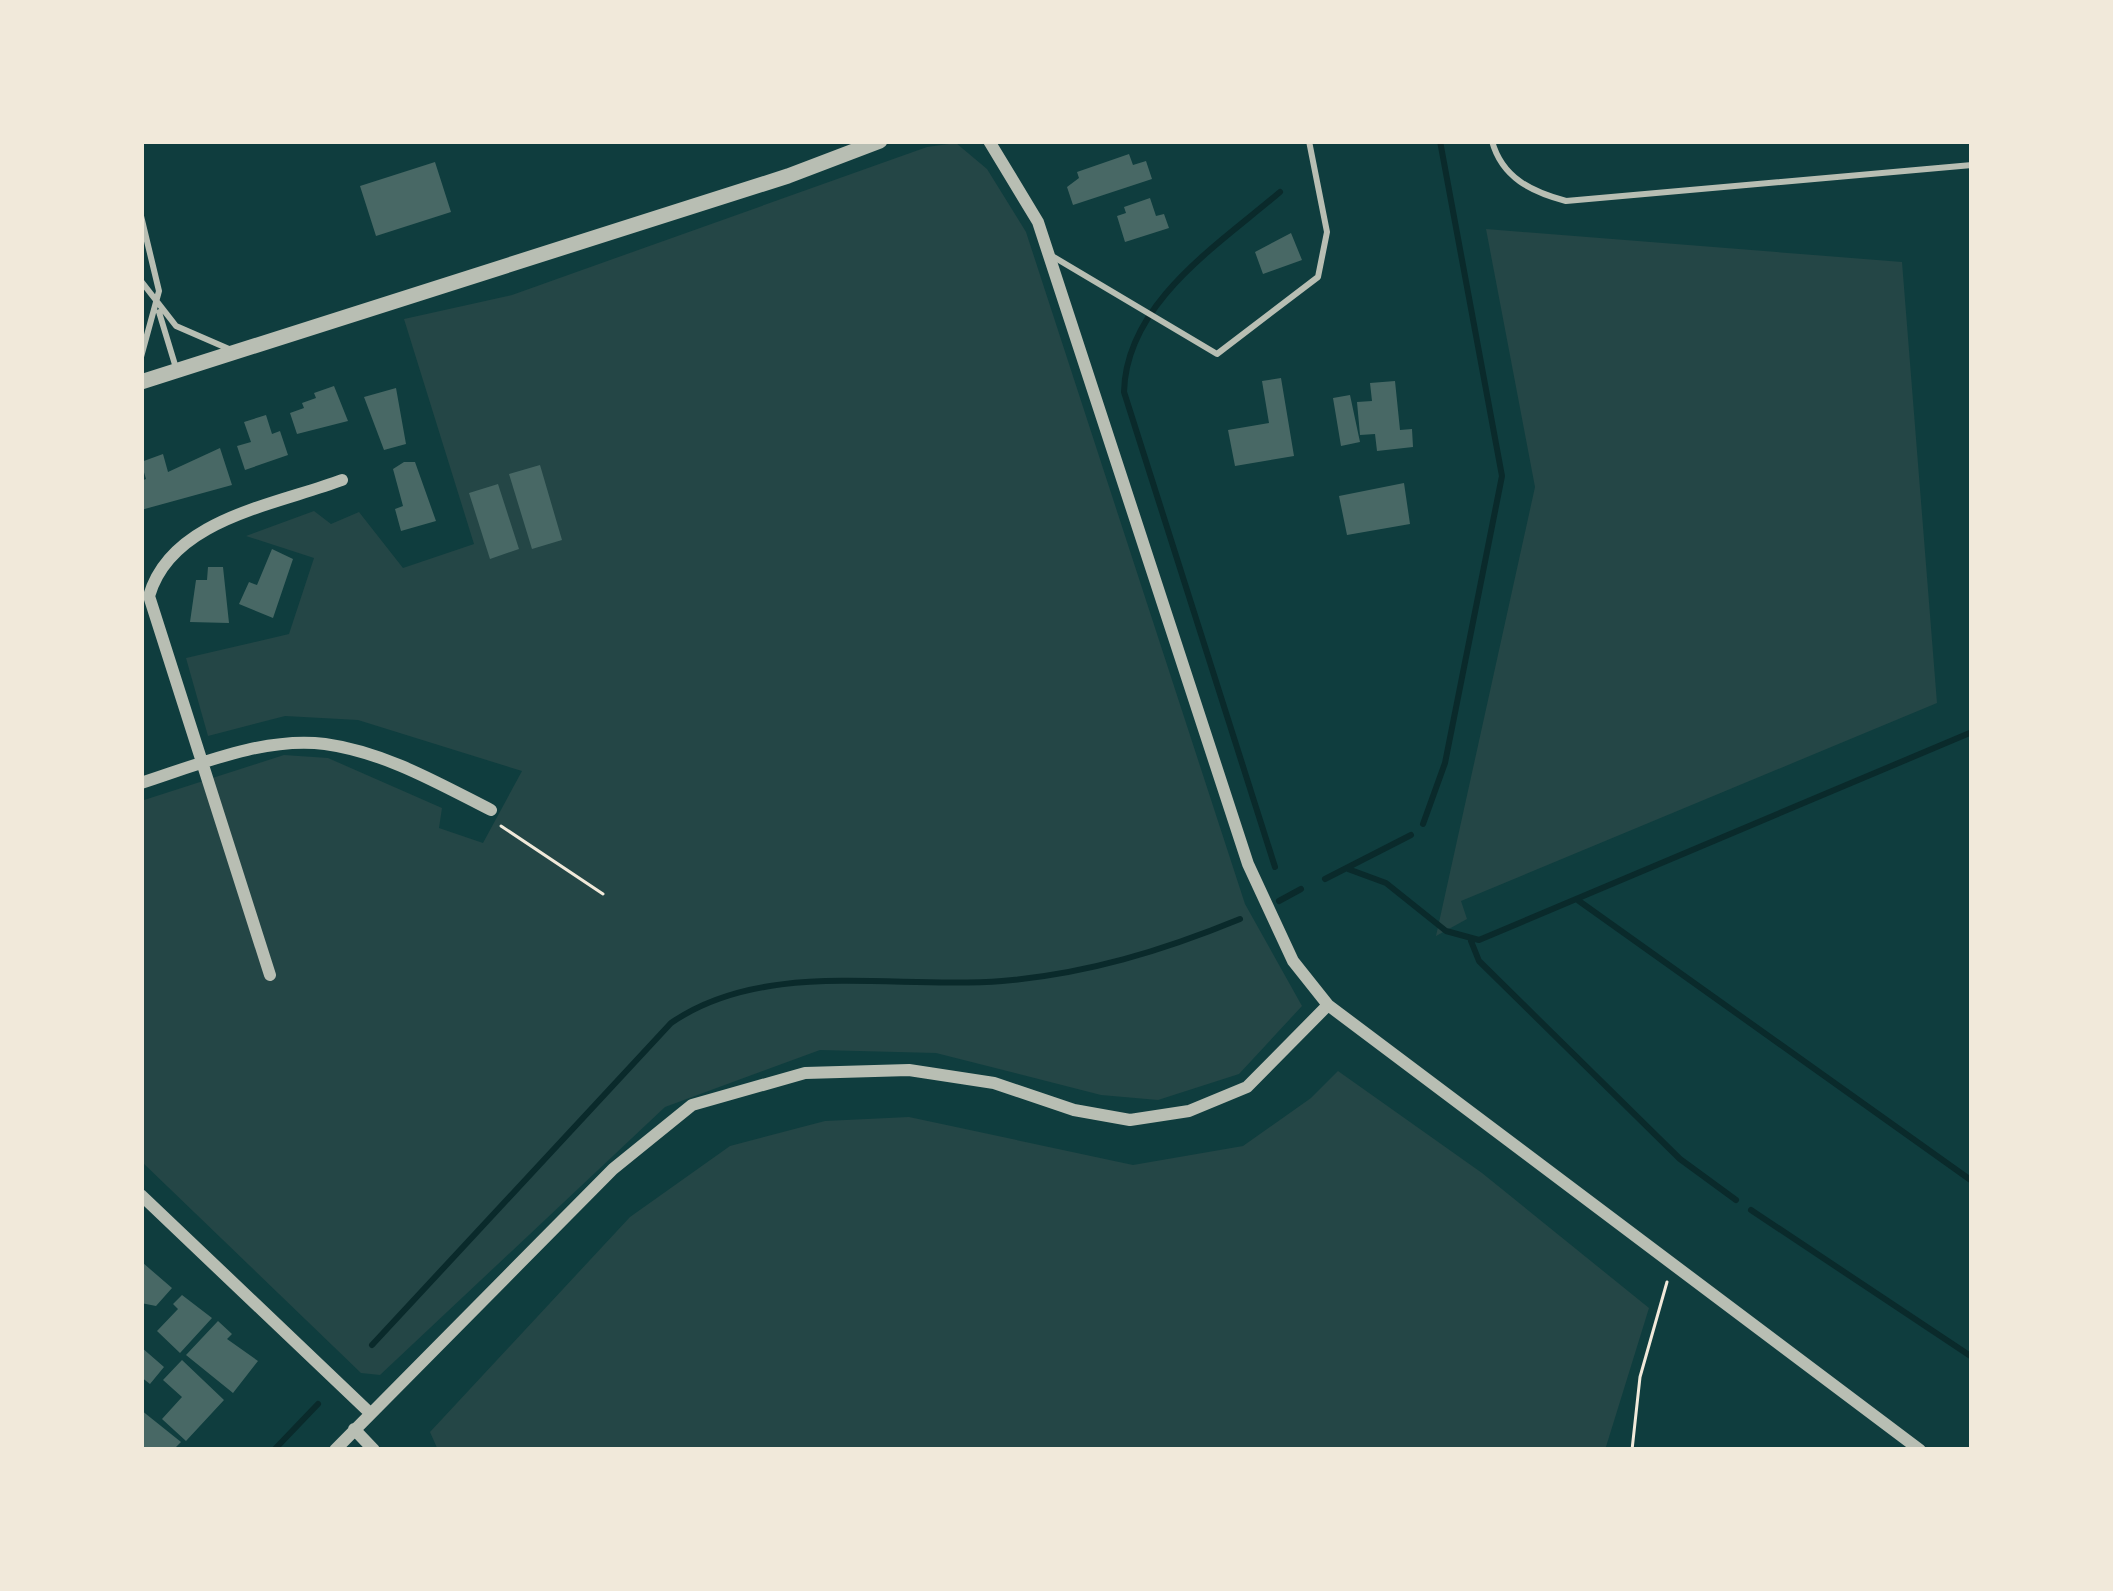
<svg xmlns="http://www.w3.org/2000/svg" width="2113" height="1591" viewBox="0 0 2113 1591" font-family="Inter,sans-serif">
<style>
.green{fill:#244646}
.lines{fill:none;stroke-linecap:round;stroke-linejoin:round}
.stream{stroke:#0a2a2b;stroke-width:6}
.building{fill:#486865}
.path{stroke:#f1e9da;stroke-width:3}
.service{stroke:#b8beb3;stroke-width:6}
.minor{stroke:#b8beb3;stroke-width:12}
.tertiary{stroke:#b8beb3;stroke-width:15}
</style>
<rect width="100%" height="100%" fill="#0f3d3e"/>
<path class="green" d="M956 143 987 169 1026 232 1245 904 1302 1006 1239 1074 1158 1100 1101 1095 936 1053 820 1050 665 1107 380 1375 361 1373 141 1161V801L284 755 328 758 442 808 439 828 483 843 522 771 358 720 285 716 208 736 186 658 289 634 314 558 246 536 314 511 331 524 359 512 403 568 474 544 404 319 512 295 927 147Z
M1486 229 1902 262 1937 703 1461 901 1467 919 1436 936 1535 487Z
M1338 1071 1482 1173 1649 1308 1605 1450H438L430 1432 630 1217 730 1146 825 1121 909 1117 1133 1165 1243 1146 1311 1098Z"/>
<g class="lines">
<path class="stream" d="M1423 824 1445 763 1502 476 1440 141
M1275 867 1124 392C1126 303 1218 245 1280 192
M1348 869 1386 883 1446 931 1479 940 1972 732
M1325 879 1411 835
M1279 901 1301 889
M1579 901 1972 1181
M1471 941 1479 961 1680 1159 1736 1200
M1751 1210 1972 1357
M372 1345 671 1023C765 958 896 990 1002 981 1086 974 1162 951 1240 919
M274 1450 318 1404"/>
</g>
<path class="building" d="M1129 154 1133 165 1146 161 1152 179 1073 205 1067 187 1079 178 1077 172Z
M435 162 451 212 376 236 360 186Z
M1150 198 1156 216 1164 214 1169 228 1125 242 1117 216 1126 213 1124 207Z
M1291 233 1302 260 1263 274 1255 252Z
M1281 378 1294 456 1235 466 1228 430 1269 423 1262 381Z
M1395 381 1400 430 1412 429 1413 447 1377 451 1375 434 1360 435 1357 402 1372 401 1370 383Z
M334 386 348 421 297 434 290 413 304 408 302 403 316 398 314 393Z
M396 388 406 444 384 450 364 397Z
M1350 395 1360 442 1341 446 1333 398Z
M266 415 272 434 280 431 288 455 245 470 237 446 251 442 244 422Z
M220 448 232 485 141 510V481L146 479 141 462 163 454 168 472Z
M404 462H415L436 521 401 531 395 509 403 506 393 469Z
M540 465 562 540 532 549 509 474Z
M1404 483 1410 524 1347 535 1339 496Z
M498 484 519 549 490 559 469 493Z
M272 549 293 559 273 618 239 604 249 582 257 585Z
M208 567H223L229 623 190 622 196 580H207Z
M143 1263 172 1288 156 1306 141 1303Z
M182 1295 212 1318 180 1353 157 1331 178 1309 173 1304Z
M218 1321 232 1334 227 1339 258 1361 233 1393 186 1355Z
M141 1347 164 1367 150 1384 141 1377Z
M182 1360 224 1400 186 1441 162 1419 182 1397 163 1380Z
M141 1410 181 1442 173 1450H141Z"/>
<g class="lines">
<path class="path" d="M501 826 603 894
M1632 1450 1640 1377 1667 1282"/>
<path class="service" d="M1492 141C1502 178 1532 192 1566 201L1972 165
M141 216 159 291 141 357
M1052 256 1217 354 1318 277 1327 232 1309 141
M141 281 176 326 229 349
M159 312 176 368"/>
<path class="minor" d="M989 141 1038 222 1248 864 1293 961 1328 1005 1920 1450
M141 783C197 765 265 736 325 744 384 752 438 783 491 810
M270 975 149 596C171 519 275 505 342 480
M141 1195 370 1413
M354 1429 374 1450
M335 1450 613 1169 692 1105 805 1073 909 1070 994 1083 1074 1110 1130 1120 1189 1111 1247 1087 1328 1005"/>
<path class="tertiary" d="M141 382 788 176 880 141"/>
</g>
<rect width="2113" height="1591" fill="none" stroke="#f1e9da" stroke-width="288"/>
</svg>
